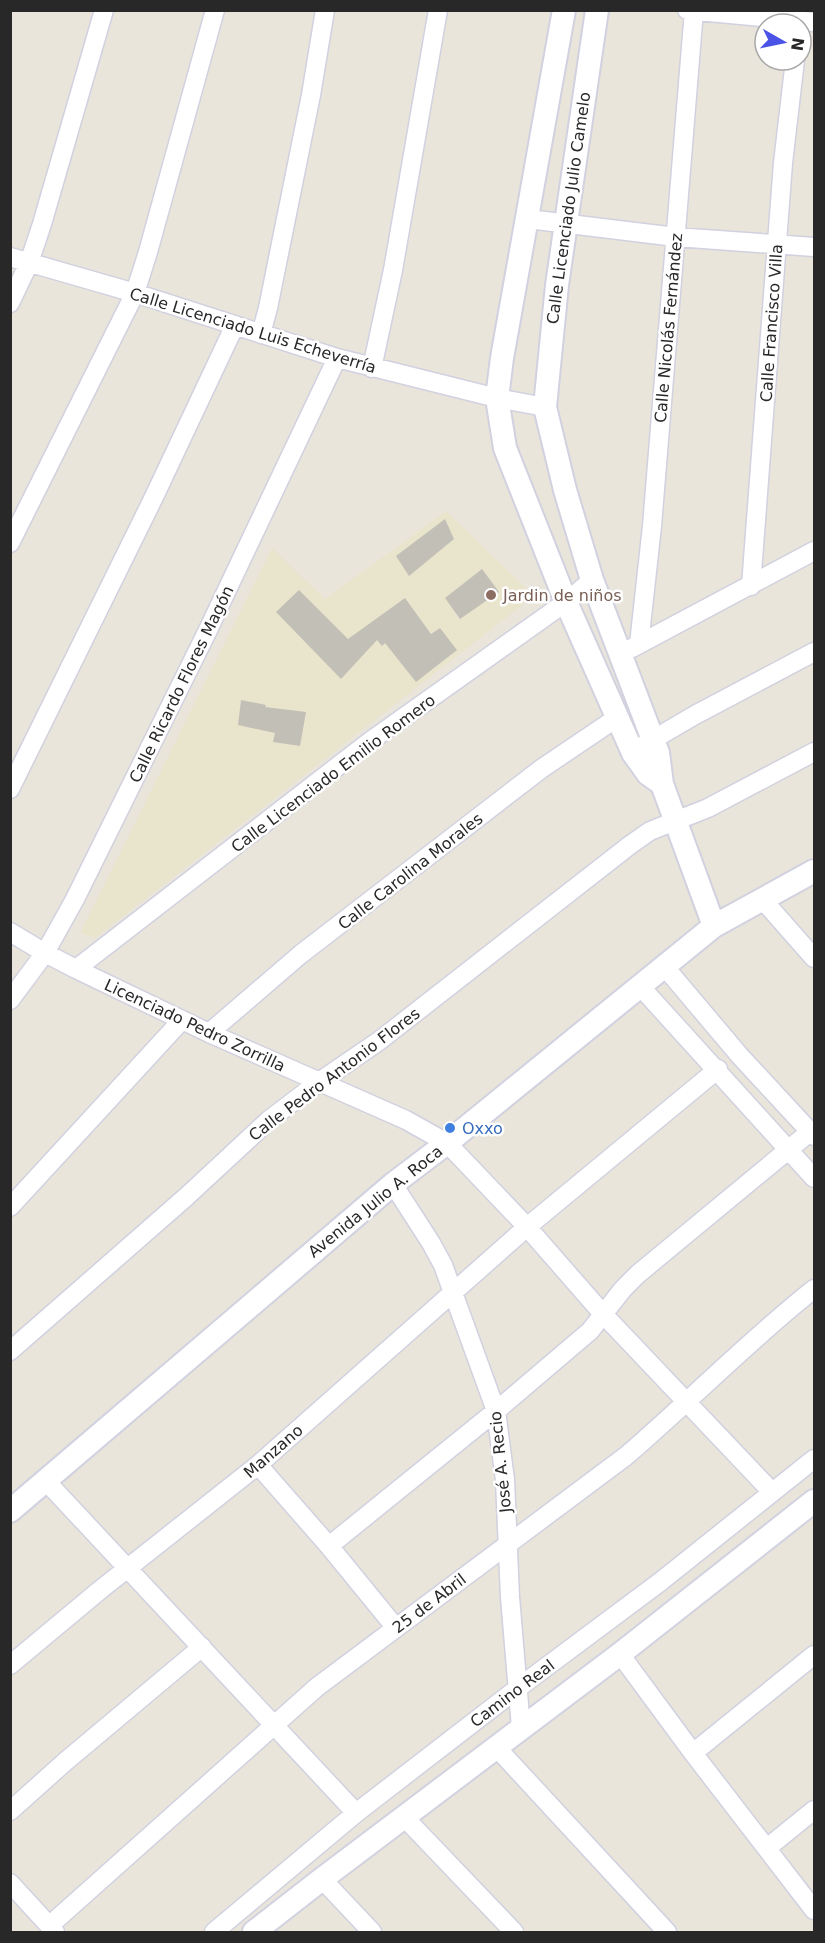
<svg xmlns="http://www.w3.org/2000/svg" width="825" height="1943" viewBox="0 0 825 1943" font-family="'DejaVu Sans',sans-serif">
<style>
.education{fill:#e9e4cc}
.building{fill:#c2bfb7}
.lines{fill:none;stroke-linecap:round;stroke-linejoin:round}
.minor-casing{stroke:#d1d1e0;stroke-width:21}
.tertiary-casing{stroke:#d1d1e0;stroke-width:26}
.minor{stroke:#fff;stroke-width:18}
.tertiary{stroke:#fff;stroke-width:22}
.education-dot{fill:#8d6e63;stroke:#fff;stroke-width:2}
.shop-dot{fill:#3f7fe0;stroke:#fff;stroke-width:2}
.labels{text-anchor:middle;stroke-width:5;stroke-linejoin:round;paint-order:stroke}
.street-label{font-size:16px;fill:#282828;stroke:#fff}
.education-label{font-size:16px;fill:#785e54;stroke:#fff;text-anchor:start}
.shop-label{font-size:16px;fill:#366cbe;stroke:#fff;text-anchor:start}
</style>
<rect width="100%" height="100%" fill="#e9e5db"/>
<path class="education" d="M446 511 534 596 95 938 80 933 272 548 325 599Z"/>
<path class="building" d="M445 519 454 539 409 576 396 556Z
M482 569 499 592 460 619 445 598Z
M299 590 348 639 405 598 431 634 440 628 457 650 416 682 385 643 382 646 377 640 341 679 276 612Z
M241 700 266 705 265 707 306 712 300 746 273 742 275 733 238 725Z"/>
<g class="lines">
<defs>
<path id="minor" d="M687 10 814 22
M528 219 676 237 814 247
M10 257 135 293 337 358 497 398 545 407
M10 303 29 263 42 224 104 10
M261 334 268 308 311 95 325 10
M372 368 393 270 438 10
M10 543 135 293 148 252 215 10
M751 586 783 163 795 60
M639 644 652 526 694 10
M632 648 814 551
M642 746 695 715 814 652
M10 789 153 499 235 325
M762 899 814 958
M10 932 45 953 76 969 209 1033 406 1120 447 1143 527 1227 603 1314 772 1492
M664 966 740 1056 814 1136
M76 969 369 742 566 602 592 580
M639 985 814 1178
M10 1000 45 953 75 899 208 630 337 358
M209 1033 301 954 541 769 618 717
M393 1184 431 1243 443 1265 496 1411 505 1480 510 1597 521 1728
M10 1207 182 1020
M10 1351 186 1197 269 1120 319 1082 379 1041 630 845 650 831 708 808 814 752
M258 1465 329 1546 396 1628
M45 1480 356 1813
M329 1546 496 1411 590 1331 623 1289 638 1274 811 1131
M620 1654 693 1753 814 1910
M10 1665 100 1590 258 1465 527 1227 718 1069
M497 1748 667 1932
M693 1753 814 1655
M10 1811 66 1761 202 1647
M405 1818 514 1932
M767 1848 814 1810
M322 1879 372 1932
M10 1883 55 1932
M49 1926 317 1687 626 1456C690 1401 748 1341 814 1289
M214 1932 356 1813 518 1688 660 1582 814 1459"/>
<path id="tertiary" d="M564 10 502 358 497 398 505 448 566 602 633 753 648 774 662 784
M597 10 557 285 545 407 565 490 592 580 658 753 662 784 714 926
M10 1511 393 1184 447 1143 714 926 814 871
M254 1932 322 1879 620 1654 814 1501"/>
</defs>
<use href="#minor" class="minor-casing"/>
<use href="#tertiary" class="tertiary-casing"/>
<use href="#minor" class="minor"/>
<use href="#tertiary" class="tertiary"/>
</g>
<circle class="education-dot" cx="491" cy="595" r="6"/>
<circle class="shop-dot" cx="450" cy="1128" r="6"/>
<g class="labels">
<g class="street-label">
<text transform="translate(568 208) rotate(-82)" y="6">Calle Licenciado Julio Camelo</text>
<text transform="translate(771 323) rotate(-86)" y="6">Calle Francisco Villa</text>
<text transform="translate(668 328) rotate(-85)" y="6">Calle Nicolás Fernández</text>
<text transform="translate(253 330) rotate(17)" y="6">Calle Licenciado Luis Echeverría</text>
<text transform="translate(181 684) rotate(-64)" y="6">Calle Ricardo Flores Magón</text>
<text transform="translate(333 773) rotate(-37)" y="6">Calle Licenciado Emilio Romero</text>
<text transform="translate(410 871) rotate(-38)" y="6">Calle Carolina Morales</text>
<text transform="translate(195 1025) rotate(25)" y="6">Licenciado Pedro Zorrilla</text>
<text transform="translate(334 1074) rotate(-37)" y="6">Calle Pedro Antonio Flores</text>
<text transform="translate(375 1201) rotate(-39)" y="6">Avenida Julio A. Roca</text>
<text transform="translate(273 1451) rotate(-41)" y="6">Manzano</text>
<text transform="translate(500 1462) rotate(-96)" y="6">José A. Recio</text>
<text transform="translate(429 1603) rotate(-37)" y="6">25 de Abril</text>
<text transform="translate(512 1693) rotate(-37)" y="6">Camino Real</text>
</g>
<g class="education-label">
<text x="503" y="601">Jardin de niños</text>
</g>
<g class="shop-label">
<text x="462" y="1134">Oxxo</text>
</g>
</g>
<rect width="825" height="1943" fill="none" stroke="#282828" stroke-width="24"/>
<g transform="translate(783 42) rotate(99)"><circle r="28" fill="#ffffff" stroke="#a9a9a9" stroke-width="1.5"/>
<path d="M0-4.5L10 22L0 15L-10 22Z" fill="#4b52e6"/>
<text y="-9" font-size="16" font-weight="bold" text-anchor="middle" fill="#282828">N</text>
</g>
</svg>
